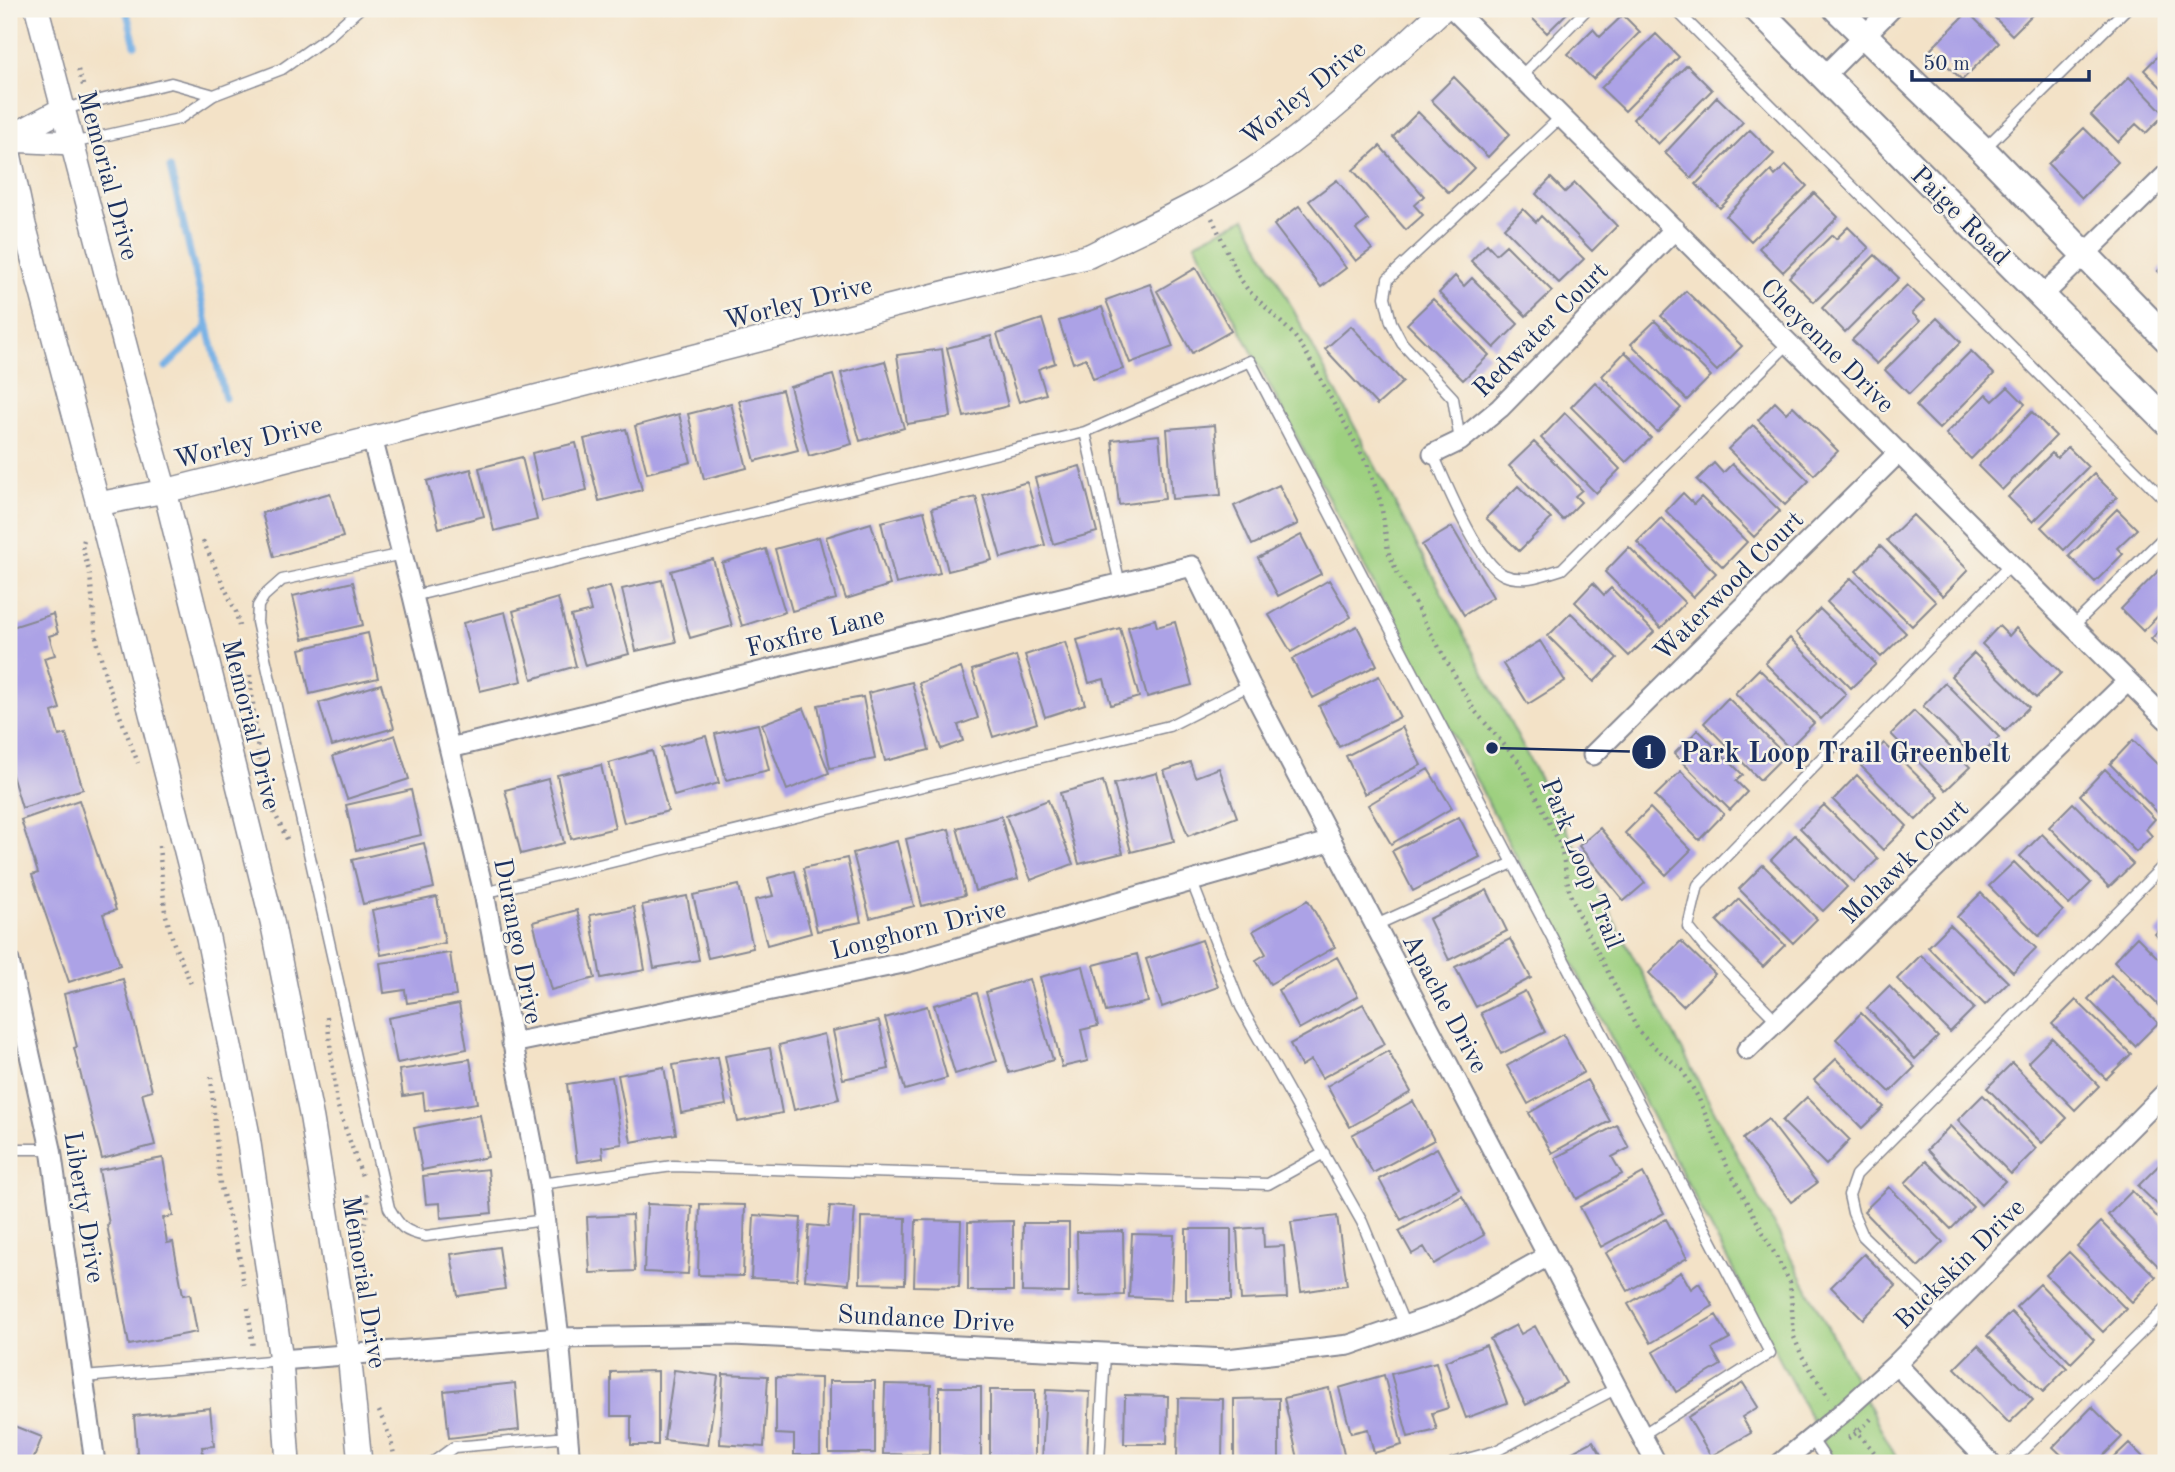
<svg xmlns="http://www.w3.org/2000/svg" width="2175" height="1472" viewBox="0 0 2175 1472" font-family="'Old Standard TT',serif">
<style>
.green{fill:#9ed080;stroke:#5c806f;stroke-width:2}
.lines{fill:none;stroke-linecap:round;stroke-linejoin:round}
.stream{stroke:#73afe5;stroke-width:7}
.building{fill:#aca2e6}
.service-casing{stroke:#878892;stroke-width:13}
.minor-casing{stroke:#878892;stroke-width:23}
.tertiary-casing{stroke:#878892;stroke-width:26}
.secondary-casing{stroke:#878892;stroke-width:30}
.path{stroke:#878892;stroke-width:4.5;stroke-dasharray:2 5;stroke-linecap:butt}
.service{stroke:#fff;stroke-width:10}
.minor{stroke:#fff;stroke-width:19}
.tertiary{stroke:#fff;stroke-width:23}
.secondary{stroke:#fff;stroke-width:26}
.labels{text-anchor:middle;stroke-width:5;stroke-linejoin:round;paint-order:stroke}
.street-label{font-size:26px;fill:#1b2f5e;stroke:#f7f3e8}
.leader{fill:none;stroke:#1b2f5e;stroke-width:2.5}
.callout-dot{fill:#1b2f5e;stroke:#f7f3e8;stroke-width:2.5}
.mark-label{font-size:21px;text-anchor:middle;font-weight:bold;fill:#fff}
.callout-label{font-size:28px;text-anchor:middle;font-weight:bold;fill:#1b2f5e;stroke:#f7f3e8;stroke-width:5;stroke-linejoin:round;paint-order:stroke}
</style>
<rect width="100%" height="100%" fill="#f7f3e8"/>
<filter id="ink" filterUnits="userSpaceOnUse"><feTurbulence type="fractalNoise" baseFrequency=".0143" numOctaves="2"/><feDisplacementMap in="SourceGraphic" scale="14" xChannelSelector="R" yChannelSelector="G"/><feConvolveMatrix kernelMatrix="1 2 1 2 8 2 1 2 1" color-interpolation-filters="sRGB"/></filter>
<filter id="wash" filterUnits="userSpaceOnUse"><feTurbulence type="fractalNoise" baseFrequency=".00686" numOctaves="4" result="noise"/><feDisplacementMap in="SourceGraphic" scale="28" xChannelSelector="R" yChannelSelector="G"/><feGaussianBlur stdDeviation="1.57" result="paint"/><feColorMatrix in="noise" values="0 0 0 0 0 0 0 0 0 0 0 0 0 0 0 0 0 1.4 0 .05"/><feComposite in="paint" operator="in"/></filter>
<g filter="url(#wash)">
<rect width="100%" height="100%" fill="#f3e2c7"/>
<path class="green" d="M1245 218 1899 1463H1834L1195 243Z"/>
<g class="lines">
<path class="stream" d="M126 9 135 45
M170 168 225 398
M166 367 208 326"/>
</g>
<g id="blocks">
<path class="building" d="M1523 9H1571L1547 33Z
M1986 9H2038L2012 35Z
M1968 12 1999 43 1962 80 1931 49Z
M1623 15 1640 32 1593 79 1568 54 1593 29 1600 37Z
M1656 34 1679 57 1625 111 1601 88Z
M2166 48V92L2144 70Z
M1687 65 1712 90 1658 144 1633 119Z
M1454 77 1510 134 1488 157 1431 100Z
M2129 77 2165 114 2146 133 2136 124 2118 142 2091 115Z
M1717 97 1743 122 1691 178 1665 153Z
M1418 112 1474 168 1449 193 1393 137Z
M2084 128 2118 162 2082 198 2048 164Z
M1750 130 1774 154 1720 208 1696 184Z
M1380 146 1424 196 1414 205 1423 215 1406 230 1353 170Z
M1786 165 1807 186 1751 241 1726 216 1771 171 1775 176Z
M1551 178 1565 192 1575 183 1617 226 1592 251 1536 194Z
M1337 180 1368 220 1356 229 1372 249 1356 261 1309 201Z
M1814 193 1838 217 1783 272 1759 248Z
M1299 206 1346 268 1321 287 1274 225Z
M1523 209 1536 222 1541 216 1584 259 1559 283 1504 228Z
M1848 227 1869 248 1814 302 1789 277 1832 235 1836 239Z
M1487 244 1496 254 1506 245 1552 291 1526 316 1471 261Z
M1875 255 1899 278 1845 332 1822 308Z
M2166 263V279L2158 271Z
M1196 268 1231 331 1192 353 1157 291Z
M1455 276 1464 286 1472 278 1518 324 1494 348 1439 293Z
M1150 284 1173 347 1130 363 1106 300Z
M1907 285 1924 301 1912 313 1920 321 1877 364 1852 340Z
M1686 291 1742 346 1717 371 1661 316Z
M1433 299 1489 355 1463 380 1407 324Z
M1102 307 1123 369 1093 379 1086 358 1073 363 1059 321Z
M1937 318 1961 342 1909 394 1885 370Z
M1042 319 1055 363 1038 369 1046 394 1019 402 997 334Z
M1655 321 1711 376 1687 400 1631 344Z
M1351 326 1403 382 1377 405 1325 349Z
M991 336 1008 406 964 417 947 348Z
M942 349 951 417 907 424 897 355Z
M1971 351 1994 374 1939 429 1916 406Z
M1625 352 1681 408 1657 432 1602 376Z
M885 361 904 428 860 441 841 373Z
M833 375 852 444 809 456 790 387Z
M1595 382 1651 438 1626 462 1571 407Z
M2008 387 2025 404 1971 459 1946 434 1986 394 1993 401Z
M782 390 798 450 755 461 739 401Z
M1775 402 1786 413 1793 406 1838 451 1814 475 1758 420Z
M731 403 747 468 704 479 688 414Z
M2032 412 2056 436 2002 490 1978 466Z
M1565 413 1620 469 1596 493 1541 438Z
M679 414 691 462 647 473 635 426Z
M1215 425 1221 495 1172 499 1167 429Z
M1753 425 1809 481 1785 505 1728 449Z
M626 429 642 490 599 501 584 439Z
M1159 435 1165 499 1119 505 1112 440Z
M1534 442 1582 490 1575 496 1581 502 1563 520 1509 466Z
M576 443 587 490 542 501 532 453Z
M2068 447 2088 467 2033 522 2008 497 2052 453 2057 458Z
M522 457 537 520 494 531 479 468Z
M1714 463 1723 473 1732 464 1780 511 1754 537 1697 480Z
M1080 466 1097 532 1053 544 1035 478Z
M471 469 484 516 439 528 427 481Z
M2094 474 2117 497 2064 550 2041 527Z
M1027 482 1045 545 1001 558 983 495Z
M1279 485 1298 524 1252 545 1234 506Z
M1518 486 1551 519 1519 551 1486 518Z
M330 493 343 537 274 557 262 513Z
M1683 493 1694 504 1701 497 1747 542 1723 567 1666 511Z
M976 497 992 560 948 571 932 508Z
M2117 509 2137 529 2117 548 2123 554 2095 582 2069 556Z
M924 511 940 573 896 584 881 522Z
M1913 515 1968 570 1943 596 1887 540Z
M1661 518 1716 573 1693 597 1637 542Z
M871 523 890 585 846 599 826 537Z
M1452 527 1493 597 1464 615 1422 545Z
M1301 535 1321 574 1278 596 1258 558Z
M819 537 836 599 792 611 775 549Z
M1880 546 1936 602 1912 626 1856 571Z
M1629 547 1685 603 1661 628 1605 572Z
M766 549 785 612 742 626 722 563Z
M713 559 732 626 690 638 671 571Z
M2166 563V608L2143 631 2121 609Z
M1851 578 1906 633 1881 657 1827 602Z
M662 580 676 642 636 651 622 589Z
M1329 580 1351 617 1291 652 1269 615Z
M353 582 363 625 303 639 293 596Z
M1593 583 1604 595 1611 588 1654 632 1629 656 1575 602Z
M610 586 629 654 585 666 571 616 591 611 586 593Z
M558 598 576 666 532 679 513 611Z
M1820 609 1876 664 1851 688 1796 633Z
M505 612 522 681 480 691 463 623Z
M1571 613 1617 658 1594 682 1548 636Z
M53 614 58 633 49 636 55 655 44 658 60 709 52 712 59 736 66 734 83 789 22 808 9 765V628Z
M1155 619 1157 627 1175 622 1192 685 1147 697 1128 627Z
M2166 624V654L2151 639Z
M1357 626 1377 665 1313 698 1292 659Z
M1999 626 2009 636 2016 628 2061 673 2036 698 1982 644Z
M1120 628 1139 697 1111 705 1104 679 1089 683 1077 640Z
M368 633 378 678 310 694 300 649Z
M1790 638 1846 694 1821 719 1765 663Z
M1540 641 1565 681 1528 704 1503 664Z
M1065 642 1085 704 1045 717 1025 655Z
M1974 653 2029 707 2005 731 1951 676Z
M1016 656 1037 723 993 737 972 670Z
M961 668 978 718 958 725 963 741 941 749 919 683Z
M1759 669 1814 723 1789 748 1735 693Z
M1379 676 1400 717 1339 747 1319 706Z
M912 682 929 750 885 761 868 693Z
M1945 683 1999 737 1977 760 1923 706Z
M381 684 394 728 332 746 319 703Z
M863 697 875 759 830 768 818 705Z
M1728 698 1785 755 1760 780 1704 723Z
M804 708 829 773 787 790 762 724Z
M1914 711 1970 767 1946 790 1891 734Z
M758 724 769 770 726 780 715 734Z
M1402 727 1421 765 1364 794 1346 756Z
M1698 730 1743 775 1736 781 1747 792 1730 810 1674 754Z
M395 735 409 779 347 799 333 756Z
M706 736 719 783 674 796 661 748Z
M2133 740 2166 773V804L2158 813 2110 764Z
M1884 743 1939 797 1916 820 1861 766Z
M652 751 668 811 624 823 609 763Z
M1190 762 1195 777 1219 768 1237 817 1188 836 1164 771Z
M601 765 615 828 571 839 557 775Z
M1428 769 1452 808 1391 844 1368 805Z
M2105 769 2155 819 2146 829 2152 836 2136 852 2080 795Z
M1681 771 1724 814 1699 840 1655 796Z
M1157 773 1174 841 1131 852 1114 784Z
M1857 775 1907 826 1883 850 1833 800Z
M548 779 564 843 521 854 505 790Z
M1103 781 1123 853 1079 864 1060 793Z
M411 790 421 835 356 850 346 805Z
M79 800 116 910 103 914 120 965 69 982 32 875 38 873 21 820Z
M1048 800 1073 864 1031 880 1006 816Z
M2073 803 2133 864 2109 887 2049 827Z
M1824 805 1878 859 1854 882 1800 828Z
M1650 808 1691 850 1666 875 1625 833Z
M1001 816 1018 879 975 891 957 828Z
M1459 817 1480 857 1413 891 1392 851Z
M1600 828 1645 883 1624 901 1579 846Z
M949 829 965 895 922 906 906 839Z
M2042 834 2091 883 2069 905 2020 856Z
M1795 835 1847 887 1823 911 1771 860Z
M897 841 914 906 870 918 853 853Z
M424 843 434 888 363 904 352 860Z
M847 858 861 922 817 931 803 868Z
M2014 862 2063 911 2039 936 1989 886Z
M1763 865 1817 919 1793 943 1739 889Z
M795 871 811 933 767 945 755 900 773 896 768 878Z
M739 885 753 948 708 958 693 895Z
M1487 890 1507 931 1449 960 1429 919Z
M1981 893 2036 948 2013 972 1957 917Z
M687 896 699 960 654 968 642 905Z
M437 897 445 943 381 955 372 910Z
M1739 899 1785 945 1763 967 1717 921Z
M1308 900 1335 947 1270 984 1256 960 1266 954 1253 931Z
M634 907 645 970 601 978 590 915Z
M577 910 595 978 551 990 533 922Z
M2166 922V946L2155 934Z
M1950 925 2008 982 1985 1005 1928 947Z
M2137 937 2166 966V1013L2114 961Z
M1510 939 1531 978 1476 1007 1455 967Z
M1202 940 1218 987 1162 1007 1146 959Z
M1681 941 1715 974 1683 1006 1649 973Z
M450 953 456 996 407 1003 405 990 384 993 380 963Z
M1137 954 1148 1002 1106 1012 1094 965Z
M1921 955 1974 1008 1950 1032 1897 979Z
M1337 957 1358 996 1299 1029 1278 990Z
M1083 966 1098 1026 1081 1030 1088 1061 1062 1067 1040 977Z
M2111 975 2158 1023 2135 1046 2088 999Z
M123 979 152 1090 142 1093 155 1145 102 1159 74 1048 77 1047 64 994Z
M1029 979 1053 1060 1009 1073 986 992Z
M1889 986 1938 1037 1915 1059 1867 1008Z
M1525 991 1545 1032 1501 1054 1481 1013Z
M977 993 997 1061 955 1074 934 1005Z
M2076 1000 2131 1054 2106 1079 2052 1024Z
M459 1004 467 1049 397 1063 388 1018Z
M1363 1004 1385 1044 1322 1078 1311 1060 1301 1066 1290 1044Z
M927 1006 947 1078 905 1090 885 1018Z
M1861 1013 1915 1067 1890 1092 1836 1039Z
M879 1021 889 1069 843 1079 833 1031Z
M824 1034 839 1099 794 1110 779 1045Z
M1563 1034 1584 1072 1528 1104 1507 1066Z
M2052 1038 2099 1086 2075 1110 2028 1062Z
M770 1048 782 1113 738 1122 725 1056Z
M1388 1051 1411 1092 1350 1127 1327 1086Z
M718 1057 726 1105 681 1113 673 1065Z
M470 1059 477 1103 425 1111 423 1093 403 1096 399 1070Z
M1836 1059 1884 1107 1862 1128 1814 1080Z
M2012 1063 2067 1118 2042 1143 1987 1088Z
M664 1067 676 1134 631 1142 618 1075Z
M612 1077 622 1144 602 1147 603 1158 577 1162 567 1084Z
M1587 1080 1610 1121 1552 1153 1529 1113Z
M1983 1095 2036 1149 2011 1174 1958 1120Z
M1807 1097 1850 1140 1826 1165 1782 1121Z
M1413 1101 1434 1140 1373 1173 1352 1135Z
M480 1115 488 1157 422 1170 414 1128Z
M1768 1119 1817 1183 1791 1202 1743 1139Z
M1617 1125 1629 1148 1612 1157 1622 1174 1576 1199 1555 1158Z
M1950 1126 2005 1181 1981 1205 1927 1150Z
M1437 1148 1459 1189 1401 1220 1379 1179Z
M163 1158 173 1216 163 1218 167 1243 173 1242 183 1295 190 1294 197 1332 129 1345 107 1225 109 1224 99 1170Z
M1926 1161 1973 1207 1951 1229 1905 1183Z
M2162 1162 2166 1167V1213L2138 1186Z
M488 1169 492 1213 441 1218 440 1203 426 1204 423 1176Z
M1643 1173 1664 1213 1601 1247 1580 1207Z
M1889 1187 1943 1242 1918 1267 1864 1211Z
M2132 1191 2166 1226V1269L2164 1272 2108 1215Z
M1462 1196 1484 1235 1434 1264 1424 1247 1412 1254 1399 1231Z
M647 1204 692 1206 688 1274 644 1272Z
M700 1204 745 1205 743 1276 698 1275Z
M830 1206 855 1208 849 1284 805 1280 809 1225 828 1227Z
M632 1215 635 1271 590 1273 587 1217Z
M754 1215 801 1218 797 1280 751 1278Z
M1337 1216 1347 1285 1301 1292 1291 1222Z
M861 1217 906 1218 905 1284 860 1283Z
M1666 1219 1687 1258 1628 1291 1606 1253Z
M916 1220 961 1221 959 1287 914 1286Z
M1013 1221V1291H968V1222Z
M2101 1222 2156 1277 2132 1302 2077 1246Z
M1023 1223H1069V1293L1022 1292Z
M1263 1227 1264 1247 1284 1246 1287 1298 1241 1300 1237 1229Z
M1186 1229H1231V1300H1186Z
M1123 1231 1124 1295 1078 1296 1077 1232Z
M1132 1234 1174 1235 1171 1299 1129 1297Z
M499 1247 505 1289 458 1296 451 1254Z
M2069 1252 2126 1309 2103 1332 2046 1275Z
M1864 1254 1896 1286 1863 1319 1831 1287Z
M1681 1272 1691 1289 1699 1283 1713 1306 1651 1343 1628 1304Z
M2040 1284 2094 1340 2071 1363 2016 1307Z
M2011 1312 2067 1368 2043 1392 1987 1336Z
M1716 1315 1730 1339 1712 1349 1721 1365 1676 1392 1653 1352Z
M1516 1325 1521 1334 1535 1326 1566 1383 1526 1405 1490 1339Z
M1486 1345 1507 1403 1466 1418 1445 1361Z
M1978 1345 2033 1400 2009 1423 1955 1368Z
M1436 1362 1448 1408 1432 1413 1437 1430 1408 1437 1391 1374Z
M674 1370 718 1376 708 1445 664 1440Z
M658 1371V1445H631V1416H611V1372Z
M723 1374 768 1376 764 1447 720 1444Z
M1384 1375 1402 1445 1374 1453 1368 1429 1351 1433 1339 1388Z
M776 1377 821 1378 820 1455H794V1435L776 1434Z
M829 1381H875V1453H829Z
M515 1383 519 1430 449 1438 444 1391Z
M1743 1383 1758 1407 1742 1417 1751 1433 1711 1456 1688 1417Z
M885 1384 931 1385 929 1455 883 1454Z
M939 1387H981V1458H939Z
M1329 1388 1345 1459 1326 1463H1299L1284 1398Z
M990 1390H1035V1457H990Z
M1046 1390 1090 1392 1087 1463 1042 1461Z
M1125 1395 1168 1396 1167 1444H1124Z
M1178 1398 1223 1399 1222 1462 1177 1461Z
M1279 1398V1463H1234V1399Z
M2092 1407 2122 1437 2096 1463H2070L2053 1447Z
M210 1408 214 1446 202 1447 204 1463H138L134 1416Z
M9 1424 42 1437 32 1463H9Z
M1593 1441 1606 1463H1552Z
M2129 1443 2149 1463H2108Z"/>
</g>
</g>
<g filter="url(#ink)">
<use href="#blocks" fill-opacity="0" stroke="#878892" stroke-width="2"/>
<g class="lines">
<defs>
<path id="service" d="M1675 9 2166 501
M1521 76 1587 9
M63 109 171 83 214 95
M72 143 179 119 214 95 282 69 329 36 359 9
M1983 150 2126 9
M1085 432 1250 361 1513 863 1376 925
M1460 441 1453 398 1402 343 1391 322 1385 297 1388 279 1562 116
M1433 454C1445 481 1478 563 1504 575 1523 583 1543 575 1562 569L1789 343
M402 554 282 580 264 596 258 606 257 622 389 1208C400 1227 404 1232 426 1236L544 1220
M413 596 1085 432 1120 584
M2073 626 2166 535
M1513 863 1770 1353 1642 1435
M1192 882 1241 1007 1362 1222 1405 1326
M484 893 1169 726 1250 685
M1777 1021 1705 948 1688 927 1698 885 2011 564
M9 1149H51
M540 1184 673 1166 1268 1184 1324 1153
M1945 1315 1863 1236 1853 1213 1849 1195 1856 1175 2166 863
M84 1377 281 1360
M1811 1438 1828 1463
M432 1463 454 1447 568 1437
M1099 1463 1105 1353
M1453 1463 1496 1451 1617 1388
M2010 1463 2166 1308"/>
<path id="minor" d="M1453 9 2166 719
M1824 76 1891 9
M2042 296 2166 175
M372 438 413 596 484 893 540 1184 559 1338 570 1463
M1433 454 1460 441 1500 408 1675 229
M450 748 1192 566 1250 685 1656 1463
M1593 755 1899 452
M9 961 51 1149 95 1463
M512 1043 908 962 1332 841
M1747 1050 2128 681
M281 1360 559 1338 733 1335 1227 1359 1349 1345 1453 1309 1548 1256
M1896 1364 1990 1463
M1781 1463 1842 1413 1896 1364 2166 1092"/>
<path id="tertiary" d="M37 9 142 410 165 491 272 921 312 1119 349 1353 360 1463
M9 138 63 109
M9 140 72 143
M9 153 24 225 98 504 208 938 247 1130 281 1360 288 1463
M98 504 165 491 1089 256C1149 226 1213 199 1268 159 1331 115 1387 61 1443 9"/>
<path id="secondary" d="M1757 9 2166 421
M1837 9 1983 150 2166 338"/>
</defs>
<use href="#service" class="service-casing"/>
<use href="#minor" class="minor-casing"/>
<use href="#tertiary" class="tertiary-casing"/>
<use href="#secondary" class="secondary-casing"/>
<path class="path" d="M78 70 84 88
M1212 218 1239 277 1248 290 1293 334 1305 351 1368 466 1381 503 1388 551 1397 572 1474 710 1520 763 1561 846 1569 889 1579 916 1639 1032 1652 1045 1682 1070 1698 1097 1726 1164 1790 1282 1794 1337 1802 1356 1829 1398
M84 540 82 546 90 575 96 636 106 679 138 763
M203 541 236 612 239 626
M250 675 260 771
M265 793 287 839
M159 846 165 912 174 944 192 986
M327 1017 337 1104 363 1179
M211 1077 220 1184 238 1249 244 1285
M358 1258 367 1212V1194
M248 1308 253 1348
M379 1411 390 1437 396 1463
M1855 1429 1883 1463
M1848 1438 1858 1432 1873 1417"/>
<use href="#service" class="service"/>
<use href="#minor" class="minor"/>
<use href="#tertiary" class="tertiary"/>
<use href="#secondary" class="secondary"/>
</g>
</g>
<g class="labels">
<g class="street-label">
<text transform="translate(1303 92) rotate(-39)" y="9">Worley Drive</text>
<text transform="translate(109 175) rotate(75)" y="9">Memorial Drive</text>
<text transform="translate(1961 215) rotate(45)" y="9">Paige Road</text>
<text transform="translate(798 302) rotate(-14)" y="9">Worley Drive</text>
<text transform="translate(1540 329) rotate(-45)" y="9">Redwater Court</text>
<text transform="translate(1828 345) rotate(45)" y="9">Cheyenne Drive</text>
<text transform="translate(248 441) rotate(-14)" y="9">Worley Drive</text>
<text transform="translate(1728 585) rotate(-45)" y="9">Waterwood Court</text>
<text transform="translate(815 631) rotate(-14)" y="9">Foxfire Lane</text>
<text transform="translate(252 724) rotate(76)" y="9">Memorial Drive</text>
<text transform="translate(1904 861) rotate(-44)" y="9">Mohawk Court</text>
<text transform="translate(1583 863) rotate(68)" y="9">Park Loop Trail</text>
<text transform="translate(918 929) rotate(-14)" y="9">Longhorn Drive</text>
<text transform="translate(519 941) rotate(79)" y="9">Durango Drive</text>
<text transform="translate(1446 1003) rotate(62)" y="9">Apache Drive</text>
<text transform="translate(85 1207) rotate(81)" y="9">Liberty Drive</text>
<text transform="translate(1959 1263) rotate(-45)" y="9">Buckskin Drive</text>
<text transform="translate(365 1282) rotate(81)" y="9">Memorial Drive</text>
<text transform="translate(926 1318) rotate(3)" y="9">Sundance Drive</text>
</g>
</g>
<path class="leader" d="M1492 748L1649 752"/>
<g class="callout-dot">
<circle cx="1492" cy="748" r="7"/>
<circle cx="1649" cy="752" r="18"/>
</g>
<g class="mark-label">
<text x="1649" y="759">1</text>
</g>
<g class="callout-label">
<text x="1845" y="762">Park Loop Trail Greenbelt</text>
</g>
<rect width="2175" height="1472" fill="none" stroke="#f7f3e8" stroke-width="35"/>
<path d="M1912 70v10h177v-10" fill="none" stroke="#1b2f5e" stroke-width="3.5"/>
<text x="1923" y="70" font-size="21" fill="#1b2f5e" stroke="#f7f3e8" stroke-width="5" paint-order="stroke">50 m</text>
</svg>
